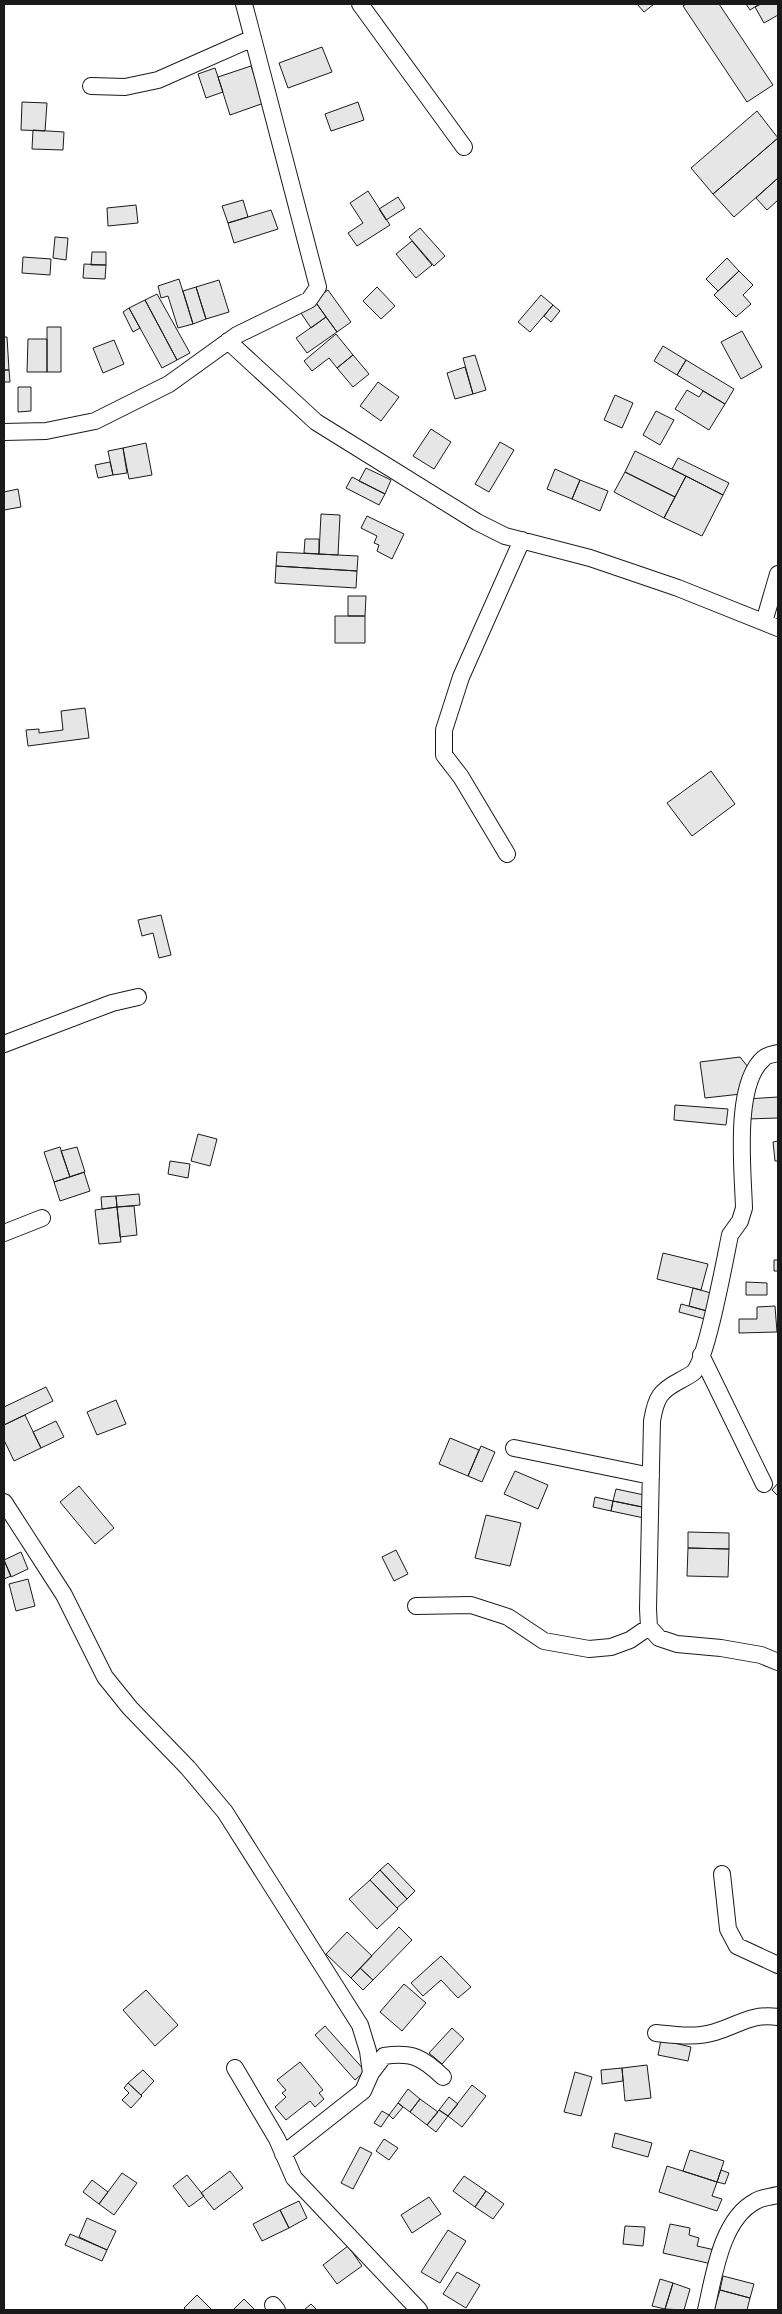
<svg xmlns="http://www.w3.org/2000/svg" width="782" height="2314" viewBox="0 0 782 2314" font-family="Helvetica,sans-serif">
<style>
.building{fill:#e6e6e6;stroke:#1a1a1a}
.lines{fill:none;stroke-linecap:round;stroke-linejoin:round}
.street-casing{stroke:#1a1a1a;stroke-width:18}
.street{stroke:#fff;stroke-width:16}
</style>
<rect width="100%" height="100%" fill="#fff"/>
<path class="building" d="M637 4H654L644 12Z
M686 4H719L773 85 747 102 683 6Z
M746 4H757L758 5 750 10Z
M761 4H778V15L764 23 755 7Z
M322 47 332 72 288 88 279 63Z
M251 66 264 103 230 115 218 77Z
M215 68 223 92 206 98 198 74Z
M22 102 47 103 45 131 21 130Z
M358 102 364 120 331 131 325 114Z
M757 111 778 138 713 194 691 168Z
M33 130 64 132 63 150 32 149Z
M778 138V178L734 217 713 194Z
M778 178V200L767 210 756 198Z
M368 191 390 225 357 246 348 233 363 223 350 203Z
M398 197 405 208 386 220 379 209Z
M243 200 248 217 228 223 222 206Z
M136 205 138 223 108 226 107 208Z
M271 210 278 229 234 243 228 223Z
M420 228 445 256 434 266 409 237Z
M55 237 68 238 66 260 53 258Z
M412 241 432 265 416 278 396 254Z
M92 252H106V265H91Z
M23 257 51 259 50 275 22 273Z
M727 258 739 271 718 291 706 279Z
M84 264 106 265 105 279 83 278Z
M739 271 753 285 743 295 751 304 736 317 714 295Z
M179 279 193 324 178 328 168 296 161 298 158 286Z
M219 280 229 312 206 319 196 287Z
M196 287 206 319 193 324 183 291Z
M377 287 395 306 381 319 363 301Z
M328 290 351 322 337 332 314 300Z
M157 294 190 353 177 360 145 300Z
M541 295 553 305 530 332 518 322Z
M145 300 177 360 162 368 129 308Z
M314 300 326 317 311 328 299 310Z
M553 305 560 311 551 322 544 316Z
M129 308 140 328 133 332 123 312Z
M326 317 337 332 307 353 296 338Z
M47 327H61V372H47Z
M742 331 762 367 741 379 721 342Z
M336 334 353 355 337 368 329 358 312 371 304 361Z
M4 337H7L9 370H4Z
M28 339H47V372H27Z
M114 340 124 364 103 373 93 348Z
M663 346 686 360 677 375 654 361Z
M353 355 369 374 353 387 337 368Z
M475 355 486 390 473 394 463 358Z
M686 360 734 389 725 404 677 375Z
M465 367 473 394 455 399 447 373Z
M4 370H9L10 382H4Z
M378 382 399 397 381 421 360 406Z
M18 387H31V411L18 412Z
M687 390 699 397 703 391 725 404 709 430 675 409Z
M615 395 633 403 622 428 604 420Z
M656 411 674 420 660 445 643 435Z
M431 429 451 442 434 469 413 456Z
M500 442 514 450 489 492 475 484Z
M146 443 152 475 129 479 123 448Z
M123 448 127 473 113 475 108 451Z
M635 451 686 476 675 497 625 472Z
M678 458 729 483 723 495 672 469Z
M110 462 113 475 98 478 95 465Z
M366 468 391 480 385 494 359 481Z
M555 469 580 480 572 499 547 489Z
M625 472 675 497 664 518 614 492Z
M686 476 723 495 702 536 664 518Z
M352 477 385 494 379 505 346 488Z
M580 480 608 491 600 511 572 499Z
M18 489 21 507 4 510V492Z
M321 514 340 515 338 555 319 554Z
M367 516 404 534 392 559 377 551 379 545 374 543 377 536 361 528Z
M305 539H319V554L304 553Z
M277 552 358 556 357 571 276 566Z
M276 566 357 571 356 588 275 583Z
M348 596H366L365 616H348Z
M335 616H365V643H335Z
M85 708 89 738 28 746 26 730 39 729V733L63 730 61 711Z
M711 771 735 804 692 836 667 803Z
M161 915 171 955 159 958 153 933 142 936 138 920Z
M740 1057 748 1067 741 1094 705 1098 700 1062Z
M778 1097V1118L747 1119 746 1099Z
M675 1105 728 1109 726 1125 674 1120Z
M198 1134 217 1139 210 1166 191 1161Z
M778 1141V1161H775L773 1142Z
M60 1147 70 1177 54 1182 44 1152Z
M77 1147 85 1172 70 1177 61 1151Z
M170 1161 190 1164 188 1178 168 1174Z
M84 1172 90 1191 60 1201 54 1182Z
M139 1194 140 1205 117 1207 116 1196Z
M116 1196 117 1207 102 1209 101 1197Z
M134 1206 137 1235 120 1237 117 1207Z
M117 1207 121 1242 99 1244 95 1210Z
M663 1253 708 1264 701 1290 657 1279Z
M774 1260H778V1271H774Z
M746 1282 767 1283V1295H746Z
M693 1288 711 1293 707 1311 689 1306Z
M681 1304 707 1311 705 1319 679 1312Z
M775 1306 777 1332 739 1333V1319H757V1307Z
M46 1387 53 1401 4 1425V1407Z
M116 1400 126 1424 97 1435 87 1412Z
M25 1415 41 1448 14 1461 4 1440V1425Z
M56 1421 64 1437 41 1448 33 1432Z
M450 1438 479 1450 468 1476 439 1464Z
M481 1446 495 1452 482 1482 468 1476Z
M515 1471 548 1485 538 1509 504 1494Z
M778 1483V1496L772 1490Z
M79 1486 114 1528 95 1544 60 1502Z
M616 1489 649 1496 647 1508 613 1501Z
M595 1497 613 1501 611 1511 593 1507Z
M613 1501 647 1508 644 1518 611 1511Z
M486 1515 521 1523 510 1566 475 1558Z
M688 1532 729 1533V1549L688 1548Z
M688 1548 729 1549 728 1577 687 1576Z
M396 1550 408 1574 394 1581 382 1557Z
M21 1552 28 1569 11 1577 4 1560Z
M4 1560 11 1576 4 1579Z
M28 1579 35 1606 16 1611 9 1584Z
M388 1863 415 1891 407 1899 380 1870Z
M380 1870 407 1899 397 1908 370 1880Z
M370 1880 398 1909 377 1929 349 1899Z
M399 1927 412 1940 373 1980 360 1968Z
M347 1932 372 1956 351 1978 326 1954Z
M441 1956 471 1987 458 1998 441 1980 423 1996 411 1983Z
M360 1968 373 1980 363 1990 351 1978Z
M404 1984 426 2003 402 2031 380 2012Z
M146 1990 178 2025 155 2046 123 2010Z
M325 2026 365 2071 355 2080 315 2035Z
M452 2028 464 2039 442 2064 429 2053Z
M661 2040 691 2047 688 2061 658 2055Z
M300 2062 323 2090 319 2093 324 2099 315 2107 310 2101 286 2120 275 2107 286 2097 282 2093 286 2090 277 2080Z
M647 2065 651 2098 625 2101 622 2068Z
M622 2068 623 2081 602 2084 601 2070Z
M143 2070 154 2081 141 2095 128 2083Z
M575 2072 592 2077 581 2116 564 2112Z
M128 2083 142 2096 131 2108 122 2100 129 2093 124 2088Z
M472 2085 486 2096 462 2127 448 2116Z
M408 2089 420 2099 410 2112 398 2103Z
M449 2097 458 2104 448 2116 439 2110Z
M420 2099 438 2112 427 2125 410 2112Z
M398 2103 403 2107 393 2119 389 2115Z
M439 2110 448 2116 436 2132 427 2125Z
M382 2111 389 2115 381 2127 374 2123Z
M615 2133 652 2143 648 2157 612 2147Z
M384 2139 398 2148 389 2160 376 2151Z
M360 2147 372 2153 353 2189 341 2183Z
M690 2150 724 2161 717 2182 683 2171Z
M667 2166 717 2182 712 2196 722 2199 717 2211 659 2192Z
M721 2170 729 2173 725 2184 717 2182Z
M230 2171 243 2188 214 2210 201 2193Z
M122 2173 137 2183 114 2215 99 2204Z
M187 2175 204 2196 189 2207 173 2186Z
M464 2176 486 2191 475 2207 453 2191Z
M92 2180 108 2192 99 2204 83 2192Z
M486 2191 504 2204 493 2219 475 2207Z
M429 2197 441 2214 412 2233 401 2215Z
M299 2201 307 2218 289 2228 280 2210Z
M280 2210 289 2228 262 2241 253 2224Z
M87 2218 116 2231 107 2250 79 2237Z
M670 2224 690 2228 689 2235 699 2238 697 2246 715 2250 712 2264 663 2253Z
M625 2226 645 2227 643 2246 623 2244Z
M448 2230 466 2241 440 2283 421 2272Z
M70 2234 107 2250 102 2261 65 2245Z
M348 2246 362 2266 337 2284 323 2265Z
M457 2272 480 2285 466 2308 443 2294Z
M723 2276 754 2284 750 2298 720 2290Z
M660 2279 673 2283 665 2309 652 2306Z
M673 2283 690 2289 684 2310 665 2309Z
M720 2290 750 2298 747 2310H714Z
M197 2295 212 2310H186L184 2308Z
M244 2299 255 2310H233Z
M311 2304 317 2310H304Z"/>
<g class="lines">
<defs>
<path id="street" d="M360 4 464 147
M91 86 125 87 158 80 253 38
M228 341 316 422 477 522 505 536 590 558 678 588 778 628
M4 432 46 431 95 421 169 384 237 335 309 300 318 287 244 4
M764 622 778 574
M507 854 461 777 444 755V730L461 677 522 540
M4 1044 112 1003 138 997
M778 1053C774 1054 767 1055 764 1058 733 1084 743 1171 744 1208L740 1221 730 1235C725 1259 707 1358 694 1372 691 1375 684 1378 681 1380 660 1391 656 1397 652 1421L648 1609 649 1627 659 1638 677 1644 721 1648 761 1655 778 1662
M4 1233 42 1218
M701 1355 764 1484
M514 1448 651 1476
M4 1502 64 1595 105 1677 130 1708 188 1768 225 1812 360 2025 368 2051 371 2073 363 2091 283 2154
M416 1606 471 1605 508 1617 544 1641 589 1649 611 1647 630 1640 649 1627
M722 1874 728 1929 737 1946 778 1965
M656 2033C675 2035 697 2038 715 2032 739 2025 751 2013 778 2017
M235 2068 277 2139 294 2178 419 2310
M371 2073 384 2056C412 2052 422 2057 443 2077
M273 2305 277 2310
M706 2310C714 2276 721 2219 756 2201 762 2197 771 2197 778 2195"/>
</defs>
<use href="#street" class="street-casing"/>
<use href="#street" class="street"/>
</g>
<rect width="782" height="2314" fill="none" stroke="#1a1a1a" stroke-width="10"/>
</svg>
